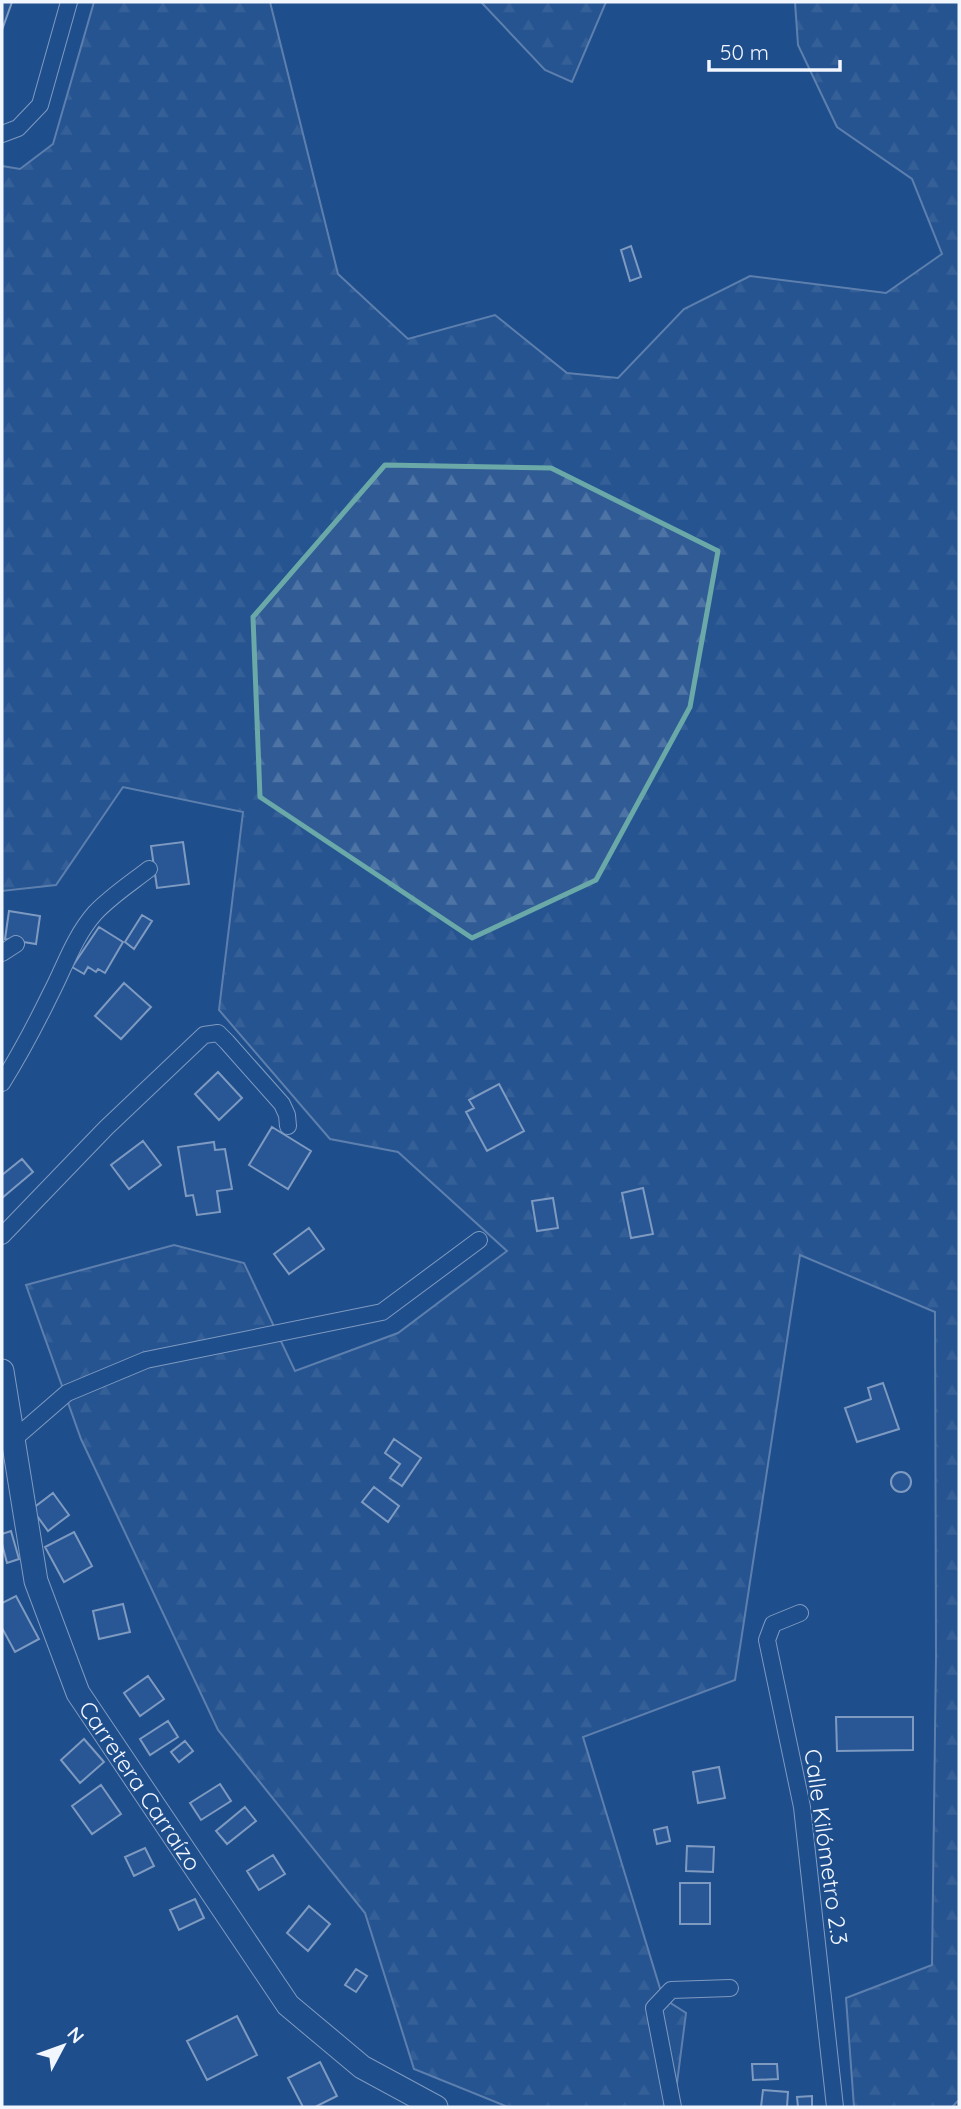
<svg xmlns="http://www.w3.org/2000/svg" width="961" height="2109" viewBox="0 0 961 2109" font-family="Quicksand,sans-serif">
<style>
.forest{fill:url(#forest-firs);stroke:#a8bbd7;stroke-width:2}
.building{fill:#3563a3;stroke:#f2f6ff;stroke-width:2}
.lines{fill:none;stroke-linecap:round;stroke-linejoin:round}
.street-casing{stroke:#f2f6ff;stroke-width:18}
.secondary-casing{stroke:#f2f6ff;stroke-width:25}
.street{stroke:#1f4e8c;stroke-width:16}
.secondary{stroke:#1f4e8c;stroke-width:23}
.marked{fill:none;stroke:#6aa9a8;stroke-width:5;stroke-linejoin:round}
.labels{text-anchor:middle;stroke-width:5;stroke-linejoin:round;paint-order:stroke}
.street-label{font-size:23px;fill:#f2f6ff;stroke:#1f4e8c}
</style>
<defs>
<pattern id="forest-firs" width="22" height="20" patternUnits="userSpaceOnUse" patternTransform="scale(1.75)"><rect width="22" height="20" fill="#305b95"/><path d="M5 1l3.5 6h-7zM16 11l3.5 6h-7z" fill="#4e73a5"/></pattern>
</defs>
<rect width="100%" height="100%" fill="#1f4e8c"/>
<path class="forest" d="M94 2H270L338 274 408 339 495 315 567 373 618 378 684 309 750 276 886 293 942 254 912 179 837 127 798 45 795 2H959V2100L952 2107H854L846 1998 932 1965 936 1656 935 1312 800 1255 735 1680 583 1737 663 1998 686 2013 677 2083 665 2107H508L414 2069 365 1913 218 1730 81 1439 26 1285 174 1245 244 1263 295 1371 398 1333 507 1251 398 1152 330 1139 219 1010 243 812 123 787 56 885 2 891V166L20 169 53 144Z
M481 2H606L572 82 545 70Z"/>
<path class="building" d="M2 2H12L2 30Z
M631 246 641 277 630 281 621 250Z
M183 842 189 884 157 888 151 846Z
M9 911 40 916 36 944 5 939Z
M142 915 152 921 134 949 125 942Z
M99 927 123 942 105 973 98 969 96 972 88 967 84 974 72 967Z
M124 983 151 1007 121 1039 95 1016Z
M218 1072 242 1098 219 1120 195 1094Z
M499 1084 524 1131 487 1151 466 1112 474 1108 469 1100Z
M272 1127 311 1151 288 1189 249 1165Z
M143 1141 161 1165 129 1189 111 1165Z
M214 1142 215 1150 225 1149 232 1189 217 1191 220 1212 197 1215 193 1195 186 1196 178 1147Z
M22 1159 33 1172 2 1198V1175Z
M643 1188 653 1234 631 1238 622 1193Z
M553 1198 558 1228 537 1231 532 1201Z
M309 1228 324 1249 289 1274 274 1254Z
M883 1383 899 1429 857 1442 845 1408 871 1399 868 1388Z
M394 1439 421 1458 402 1486 390 1478 400 1464 385 1453Z
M891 1482a10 10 0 1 1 20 0a10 10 0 1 1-20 0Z
M374 1487 399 1506 388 1522 362 1502Z
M53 1493 69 1515 48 1531 32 1509Z
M11 1531 19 1559 7 1563 2 1544V1534Z
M74 1532 92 1566 64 1582 45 1547Z
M16 1596 39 1639 15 1652 2 1628V1603Z
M123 1604 130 1632 99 1639 93 1611Z
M148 1676 164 1699 140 1716 124 1693Z
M836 1717H913V1750L837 1751Z
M168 1721 178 1737 150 1755 140 1739Z
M84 1739 104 1762 80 1783 61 1760Z
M185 1741 193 1751 179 1762 171 1752Z
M719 1767 725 1798 698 1803 693 1772Z
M220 1784 231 1801 201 1820 190 1803Z
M101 1785 121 1814 92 1834 72 1806Z
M245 1807 256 1821 227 1844 216 1831Z
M667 1827 670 1841 657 1844 654 1830Z
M687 1846 714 1847 713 1872 686 1871Z
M145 1848 154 1866 134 1876 125 1857Z
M273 1855 285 1874 259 1890 247 1871Z
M680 1883H710V1924H680Z
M195 1899 204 1918 179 1930 170 1910Z
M309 1906 330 1924 308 1951 287 1933Z
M356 1969 367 1976 356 1992 345 1985Z
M237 2016 257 2055 207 2080 187 2041Z
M320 2062 337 2096 315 2107H303L288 2078Z
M752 2064H777L778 2079 753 2080Z
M763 2090 788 2092 787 2107H761Z
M812 2096V2107H798L797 2097Z"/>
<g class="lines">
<defs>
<path id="street" d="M2 134 18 128 40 105 69 2
M2 953 16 944
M2 1083C20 1054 36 1024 51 993 65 966 74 937 95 913 111 896 131 883 149 869
M2 1236 106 1128 204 1035 218 1033 227 1042 282 1104 287 1115 288 1126
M6 1439H14L67 1393 146 1360 382 1312 479 1240
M800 1613 773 1624 767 1640 802 1807 835 2107
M673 2107 654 2008 671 1990 730 1988"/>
<path id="secondary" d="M2 1371 36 1581 78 1693 288 2005 362 2067 436 2107"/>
</defs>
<use href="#street" class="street-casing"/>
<use href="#secondary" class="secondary-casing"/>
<use href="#street" class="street"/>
<use href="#secondary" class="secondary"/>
</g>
<path d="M0 0H961V2109H0ZM385 465 551 468 718 551 690 707 596 880 472 938 260 797 253 617Z" fill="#1f4e8c" fill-opacity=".55" fill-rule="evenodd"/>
<path class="marked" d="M385 465 551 468 718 551 690 707 596 880 472 938 260 797 253 617Z"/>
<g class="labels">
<g class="street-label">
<text transform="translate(140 1786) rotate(56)" y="8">Carretera Carraízo</text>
<text transform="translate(826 1847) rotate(82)" y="8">Calle Kilómetro 2.3</text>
</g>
</g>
<rect width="961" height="2109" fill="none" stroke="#f2f6ff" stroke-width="7"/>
<g transform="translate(63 2046) rotate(49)" stroke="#1f4e8c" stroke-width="5" paint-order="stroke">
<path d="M0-5L12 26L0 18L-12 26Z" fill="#f2f6ff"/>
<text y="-10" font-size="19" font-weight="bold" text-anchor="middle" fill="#f2f6ff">N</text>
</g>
<path d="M709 60v10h131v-10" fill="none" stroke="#f2f6ff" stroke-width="3.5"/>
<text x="720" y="60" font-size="21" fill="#f2f6ff" stroke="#1f4e8c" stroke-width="5" paint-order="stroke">50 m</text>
</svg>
